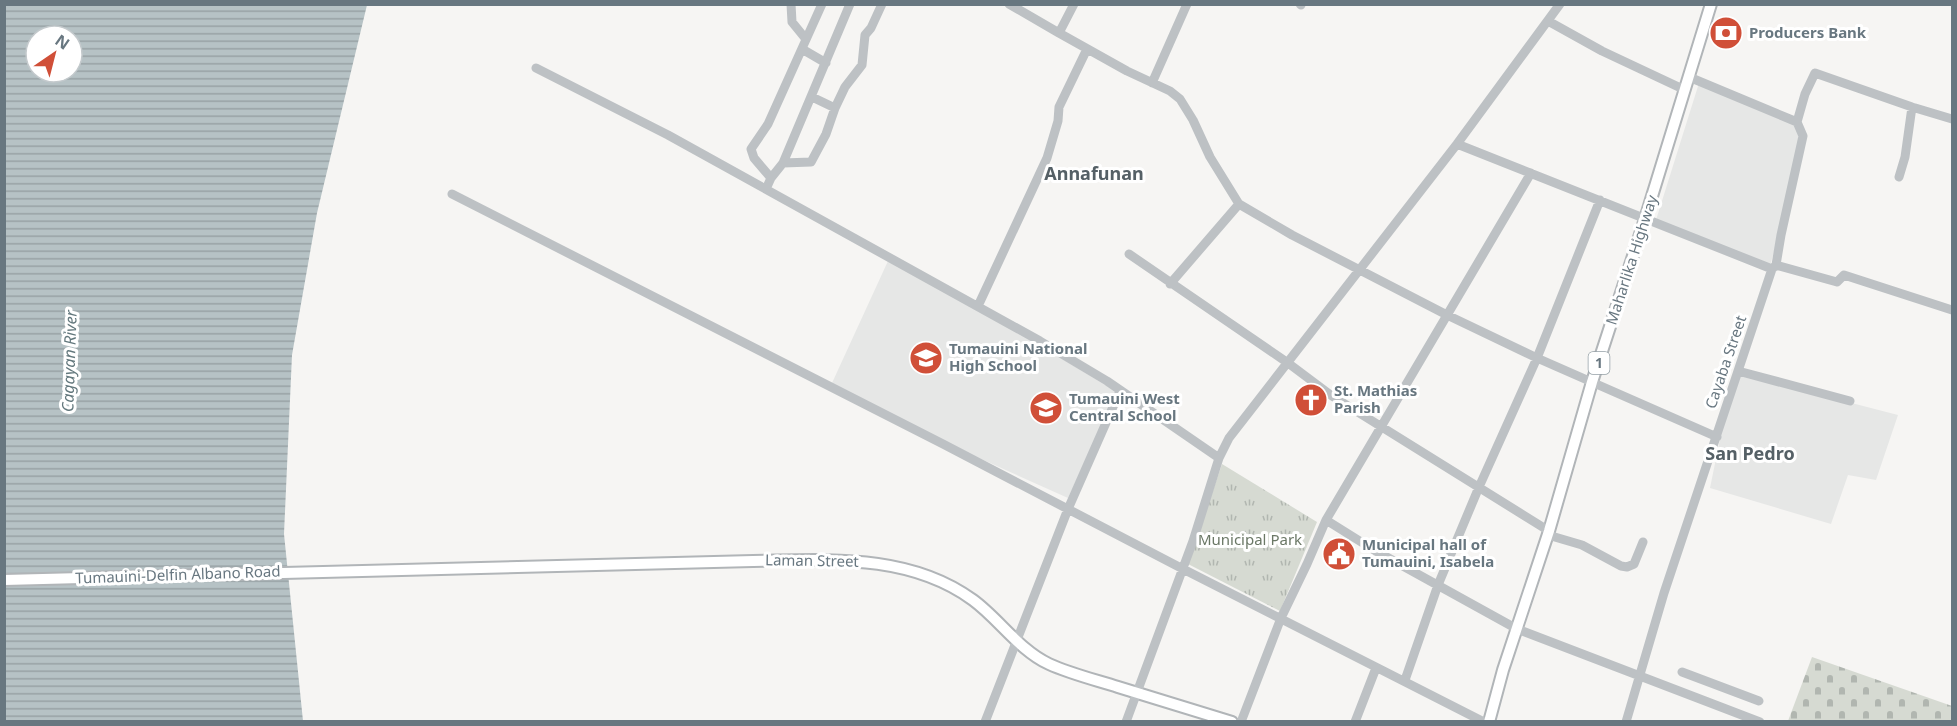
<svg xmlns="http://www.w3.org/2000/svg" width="1957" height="726" viewBox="0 0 1957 726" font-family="'Noto Sans',sans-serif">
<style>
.built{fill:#e6e7e6}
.cemetery{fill:url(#cemetery-stones)}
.park{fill:url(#park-tufts)}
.water{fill:url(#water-rules);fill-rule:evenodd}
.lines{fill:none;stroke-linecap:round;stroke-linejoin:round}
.major-casing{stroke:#b1b5b8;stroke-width:14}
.minor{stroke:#bdc1c4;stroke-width:9}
.major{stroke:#fff;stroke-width:10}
.labels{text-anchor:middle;stroke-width:6;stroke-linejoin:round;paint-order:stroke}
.shield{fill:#fff;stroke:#95a0a6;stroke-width:1.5}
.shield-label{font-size:14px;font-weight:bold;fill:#687780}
.poi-label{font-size:15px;font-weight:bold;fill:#687780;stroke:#fff;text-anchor:start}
.street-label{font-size:15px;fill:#687780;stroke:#fff}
.park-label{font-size:15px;fill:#6b7866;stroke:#fff}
.water-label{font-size:16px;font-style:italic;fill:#63787d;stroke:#fff}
.quarter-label{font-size:18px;font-weight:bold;fill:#556066;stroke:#fff}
</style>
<defs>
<pattern id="cemetery-stones" width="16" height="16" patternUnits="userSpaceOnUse" patternTransform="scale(1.5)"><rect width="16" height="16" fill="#d6dad2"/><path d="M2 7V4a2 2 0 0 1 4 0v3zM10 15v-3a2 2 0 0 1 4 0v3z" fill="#b1b6b0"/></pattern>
<pattern id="park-tufts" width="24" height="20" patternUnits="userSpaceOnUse" patternTransform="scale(1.5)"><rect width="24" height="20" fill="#d6dad2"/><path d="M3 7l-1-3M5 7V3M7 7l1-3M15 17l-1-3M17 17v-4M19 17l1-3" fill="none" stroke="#b1b6b0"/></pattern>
<pattern id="water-rules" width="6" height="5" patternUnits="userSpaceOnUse" patternTransform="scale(1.5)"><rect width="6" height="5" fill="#b6c2c5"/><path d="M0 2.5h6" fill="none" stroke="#98a2a5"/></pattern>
</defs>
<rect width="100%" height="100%" fill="#f6f5f3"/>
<path class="built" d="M1699 83 1795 123 1798 134V151L1786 209 1770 266 1656 220Z
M888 261 1021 334 1115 391 1102 424 1068 498 961 450 832 383Z
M1739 374 1898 415 1876 480 1848 475 1831 524 1710 488 1722 429Z"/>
<path class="cemetery" d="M1812 657 1952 706V721H1788Z"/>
<path class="park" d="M1222 464 1317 522 1280 611 1188 564Z"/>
<path class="water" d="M4 5H367L317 213 292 355 284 534 303 721H5ZM36 36H72V72H36Z"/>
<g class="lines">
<defs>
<path id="major" d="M4 580 753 561C827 560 909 553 973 600 999 619 1019 650 1049 664 1071 674 1096 680 1118 687 1156 699 1194 710 1232 722
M1489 722 1503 670 1549 531 1592 382 1645 219 1711 4"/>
</defs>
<use href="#major" class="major-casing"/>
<path class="minor" d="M791 4 792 22 805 38
M1009 4 1059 33
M1074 4 1059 33 1127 71 1170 91 1180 99 1193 120 1210 157 1239 204 1292 235 1447 315 1537 358 1717 437
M1300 4 1301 5
M1548 21 1602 51 1685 90
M802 49 826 63
M536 68 668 135 1040 341 1107 381 1219 458
M1152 83 1187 4
M835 108 845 87 862 65 865 35 871 28 882 4
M1797 122 1805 94 1815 73 1912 107 1952 119
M1457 144 1772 269
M783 163 811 162 826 134 835 108 812 97
M1899 177 1905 157 1912 107
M771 178 754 158 751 149 768 124 822 4
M766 189 771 178 783 163 850 4
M452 194 943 444 1183 569 1484 722
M1129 254 1288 363 1332 396 1549 531
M1776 265 1837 282 1844 275 1952 310
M1170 284 1239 204
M978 306 1047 158 1058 121 1059 107 1087 49
M1738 371 1850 401
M1326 520 1374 550 1517 629 1760 722
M1548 535 1582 545 1621 566 1627 567 1634 564 1643 542
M1682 672 1759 701
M1405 680 1438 585 1479 487 1537 358 1600 200
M985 722 1068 509 1120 391
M1126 722 1193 541 1219 458 1229 438 1457 144 1560 4
M1241 722 1281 618 1307 564 1326 520 1531 173
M1355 722 1376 668
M1626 722 1664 593 1772 269 1776 265 1781 235 1803 136 1797 122 1689 77"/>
<use href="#major" class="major"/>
</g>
<defs>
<symbol id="bank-disc" viewBox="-11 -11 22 22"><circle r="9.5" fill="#d04f38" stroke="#fff"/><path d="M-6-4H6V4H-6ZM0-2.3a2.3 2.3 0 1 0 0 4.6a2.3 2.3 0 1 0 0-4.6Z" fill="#fff"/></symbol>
<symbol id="school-disc" viewBox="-11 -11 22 22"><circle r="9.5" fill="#d04f38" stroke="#fff"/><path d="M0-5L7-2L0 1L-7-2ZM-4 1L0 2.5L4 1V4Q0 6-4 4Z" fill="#fff"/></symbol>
<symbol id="church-disc" viewBox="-11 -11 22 22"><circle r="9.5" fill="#d04f38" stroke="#fff"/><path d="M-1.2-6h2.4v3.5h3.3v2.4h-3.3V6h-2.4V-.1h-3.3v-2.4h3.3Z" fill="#fff"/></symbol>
<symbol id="civic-disc" viewBox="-11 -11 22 22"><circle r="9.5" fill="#d04f38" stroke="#fff"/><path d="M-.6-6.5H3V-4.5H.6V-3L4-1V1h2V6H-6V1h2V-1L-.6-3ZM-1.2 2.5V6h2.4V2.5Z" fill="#fff"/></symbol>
</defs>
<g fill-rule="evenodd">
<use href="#bank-disc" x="1707" y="14" width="38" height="38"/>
<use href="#school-disc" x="907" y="339" width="38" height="38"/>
<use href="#church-disc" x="1292" y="381" width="38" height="38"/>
<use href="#school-disc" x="1027" y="389" width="38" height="38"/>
<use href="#civic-disc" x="1320" y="535" width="38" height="38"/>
</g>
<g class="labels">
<rect class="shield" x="1588.5" y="352" width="21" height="22" rx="4.5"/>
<g class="shield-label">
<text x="1599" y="368">1</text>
</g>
<g class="poi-label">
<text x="1749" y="38">Producers Bank</text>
<text x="949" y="354">Tumauini National<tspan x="949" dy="17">High School</tspan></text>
<text x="1334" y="396">St. Mathias<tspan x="1334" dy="17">Parish</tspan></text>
<text x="1069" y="404">Tumauini West<tspan x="1069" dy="17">Central School</tspan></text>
<text x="1362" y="550">Municipal hall of<tspan x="1362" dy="17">Tumauini, Isabela</tspan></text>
</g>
<g class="street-label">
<text transform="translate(1632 260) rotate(-72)" y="5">Maharlika Highway</text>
<text transform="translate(1726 362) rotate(-71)" y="5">Cayaba Street</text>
<text transform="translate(812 561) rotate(1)" y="5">Laman Street</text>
<text transform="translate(178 575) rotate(-2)" y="5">Tumauini-Delfin Albano Road</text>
</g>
<g class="park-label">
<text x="1250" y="545">Municipal Park</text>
</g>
<g class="water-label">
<text transform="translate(69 361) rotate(-88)" y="6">Cagayan River</text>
</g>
<g class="quarter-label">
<text x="1094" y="180">Annafunan</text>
<text x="1750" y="460">San Pedro</text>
</g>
</g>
<rect width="1957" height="726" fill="none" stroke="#687780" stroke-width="12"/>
<g transform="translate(54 54) rotate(35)"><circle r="28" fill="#ffffff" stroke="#c3c9cc" stroke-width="1.5"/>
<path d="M0-4.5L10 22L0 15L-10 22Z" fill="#d04f38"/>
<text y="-9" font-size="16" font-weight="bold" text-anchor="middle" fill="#687780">N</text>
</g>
</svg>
